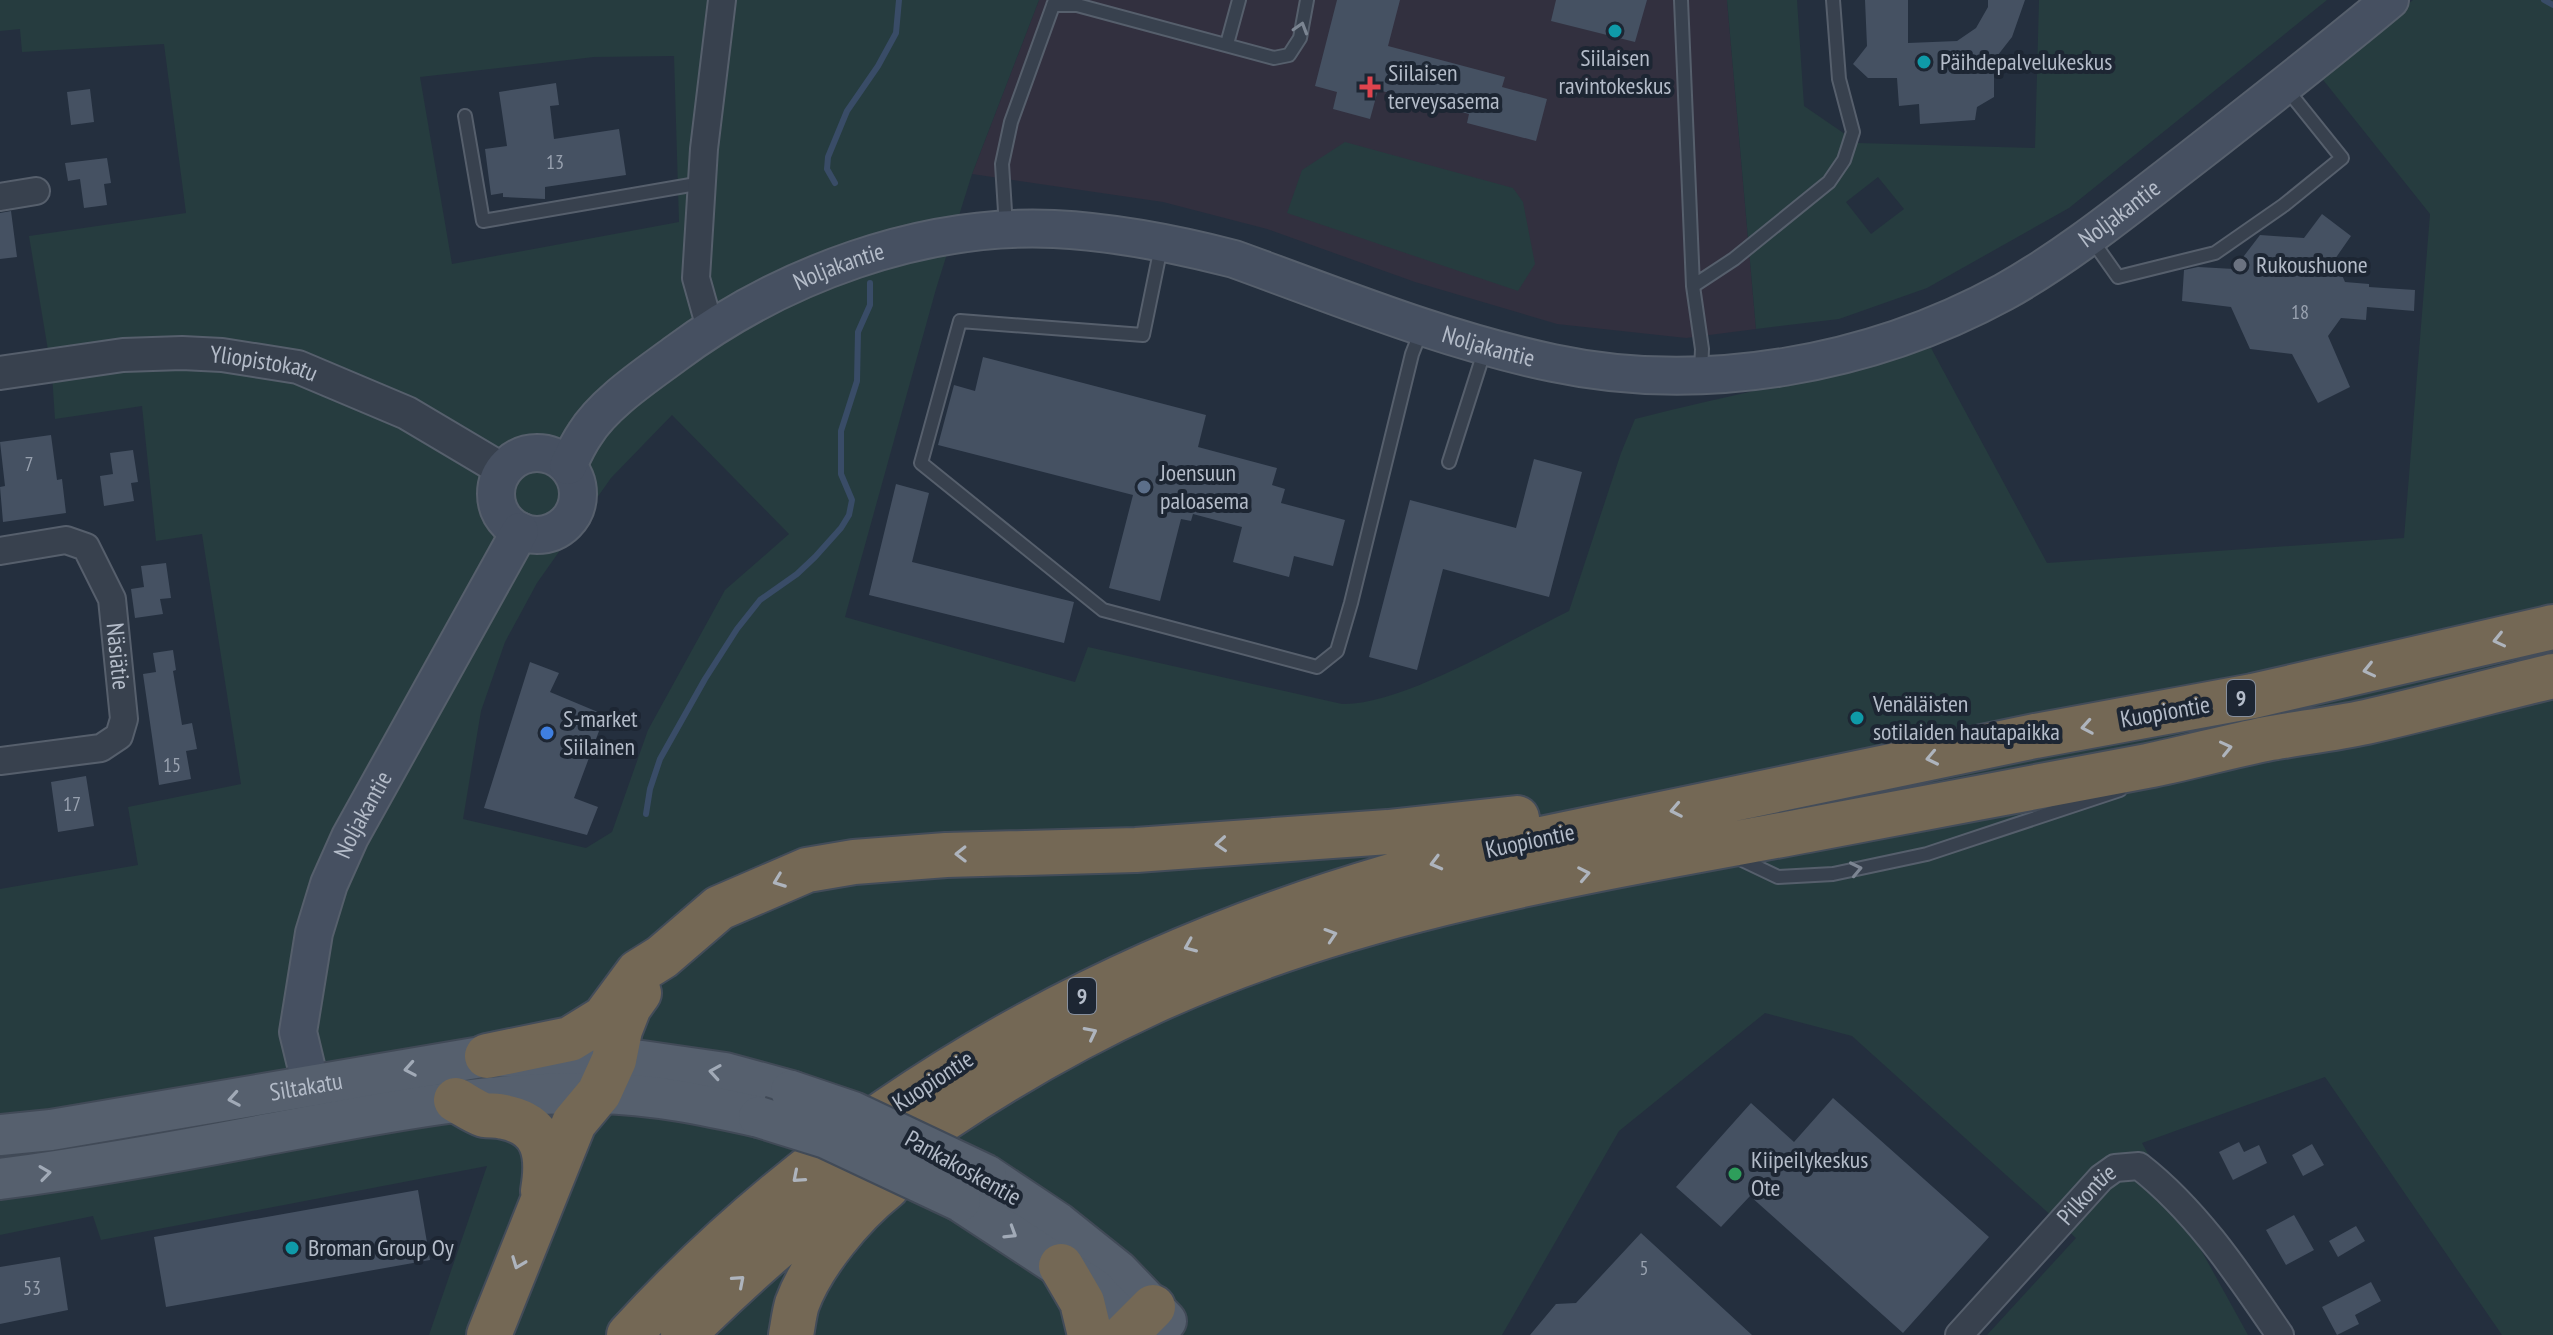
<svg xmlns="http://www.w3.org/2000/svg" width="2553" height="1335" viewBox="0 0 2553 1335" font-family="'PT Sans Narrow',sans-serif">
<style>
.medical{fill:#32303f}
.green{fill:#263c3f;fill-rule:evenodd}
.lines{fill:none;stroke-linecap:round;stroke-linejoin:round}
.stream{stroke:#394c67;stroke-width:6}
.building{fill:#455162}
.service-casing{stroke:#565f6c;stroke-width:16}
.minor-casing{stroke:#565f6c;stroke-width:30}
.tertiary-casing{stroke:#565f6c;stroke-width:36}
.secondary-casing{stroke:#565f6c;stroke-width:40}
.primary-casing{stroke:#414a57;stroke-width:44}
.motorway-casing{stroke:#434c59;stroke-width:48}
.service{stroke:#38414e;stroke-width:12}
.minor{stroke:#38414e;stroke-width:26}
.tertiary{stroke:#38414e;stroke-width:32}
.secondary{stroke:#465061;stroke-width:36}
.primary{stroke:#56606e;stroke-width:40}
.motorway{stroke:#746855;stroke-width:44}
.primary-bridge-casing{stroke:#414a57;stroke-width:44;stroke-linecap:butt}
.primary-bridge{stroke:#56606e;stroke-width:40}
.oneway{stroke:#7c8592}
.oneway2{stroke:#aeb4bd}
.oneway3{stroke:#a1aab7}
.culture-dot{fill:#0f9aa8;stroke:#1d2633;stroke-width:3}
.health-dot{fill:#e0444e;stroke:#1d2633;stroke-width:3}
.worship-dot{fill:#6b7280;stroke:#1d2633;stroke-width:3}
.service-dot{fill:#5c6f8a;stroke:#1d2633;stroke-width:3}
.shop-dot{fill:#3f7fe0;stroke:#1d2633;stroke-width:3}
.leisure-dot{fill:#2e9e5b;stroke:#1d2633;stroke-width:3}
.labels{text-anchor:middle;stroke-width:8;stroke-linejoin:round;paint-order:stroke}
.number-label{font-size:20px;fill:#98a1af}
.shield{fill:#1d2633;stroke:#878f9c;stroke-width:2}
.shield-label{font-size:22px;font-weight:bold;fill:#b4bcc9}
.poi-label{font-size:24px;fill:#b4bcc9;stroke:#1d2633;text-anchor:start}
.street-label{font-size:24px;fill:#b4bcc9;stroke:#1d2633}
</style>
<rect width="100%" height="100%" fill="#242f3e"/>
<path class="medical" d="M1039 0H1727L1756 329 1686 338 1557 324 1415 282 1267 229 1163 202 972 174Z"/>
<path class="green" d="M0 0H1039L972 174 936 289 845 617 1075 682 1088 647 1342 704C1401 706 1512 639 1569 611L1621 453 1635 419C1733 394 1834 375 1931 348L2047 563 2404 538 2430 214 2320 76 2413 0H2553V1335H2502L2325 1077 2142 1143 2248 1335H1987L2076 1238 1852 1036 1765 1013 1619 1131 1502 1335H429L487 1166 101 1240 93 1216 0 1235V889L138 865 128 807 241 784 202 534 156 541 142 406 55 419 52 374 29 236 186 213 164 44 22 52 20 29 0 31ZM674 56 679 222 452 264 420 77 594 57ZM672 415 789 534 725 590 648 730 612 832 586 848 463 819 481 711 505 642 537 583 611 478Z
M1727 0H1797L1804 106 1858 143 2035 148 2039 0H2327L2069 208 1927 288 1839 319 1756 329ZM1878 177 1904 209 1871 234 1846 202Z
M1345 142 1513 188 1523 202 1535 264 1518 291 1287 213 1302 170Z"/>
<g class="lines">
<path class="stream" d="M2544 0 2553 5
M835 183 827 169 828 157 847 111 878 66 896 33 899 0
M646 814 650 789 660 759 705 679 737 629 760 600 797 574 815 557 841 528 849 515 852 500 841 474V431L857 381 858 332 870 305V283"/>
</g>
<path class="building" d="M1337 0H1400L1388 46 1505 77 1502 87 1547 99 1536 141 1467 123 1469 114 1378 90 1370 119 1333 109 1337 92 1315 86Z
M1556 0H1647L1635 42 1551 21Z
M1865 0H1908V43L1957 41 1976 28 1988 7V0H2025L2012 37 1994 60V97L1977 107 1975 120 1920 124 1919 104 1899 106 1897 78H1868L1853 64 1867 46Z
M556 83 559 105 550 106 554 139 619 129 626 175 545 187V199L503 197V193L491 195 485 149 507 146 499 92Z
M90 89 94 122 71 125 67 92Z
M107 158 111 183 104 184 107 205 84 208 80 179 68 181 65 163Z
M11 211 17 257 0 259V213Z
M2322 214 2351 236 2335 259 2345 282 2369 284V287L2415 290 2414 311 2367 307 2366 320 2341 318 2328 336 2350 387 2318 403 2292 354 2250 349 2231 307 2182 301 2184 270 2198 267 2234 269 2260 235 2304 238Z
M983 357 1206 415 1198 447 1277 468 1272 485 1285 489 1281 503 1345 520 1333 566 1294 556 1289 577 1233 562 1242 527 1193 514 1191 521 1181 519 1160 601 1109 588 1133 495 938 445 954 385 975 391Z
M51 435 57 480 62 479 66 513 3 522 0 487 5 486 0 442Z
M133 450 138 482 131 483 134 501 104 506 100 476 113 474 110 453Z
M1534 459 1582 472 1549 597 1443 569 1417 670 1369 657 1410 500 1516 528Z
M896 484 929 493 912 562 1074 602 1064 643 869 595Z
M166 563 171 598 160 599 163 614 135 618 131 589 144 587 141 566Z
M173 650 176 670 173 671 182 725 192 723 197 749 186 751 191 779 159 785 143 674 156 672 153 653Z
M530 662 559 673 550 692 605 715 574 798 598 807 587 835 484 808Z
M86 776 94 826 58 832 51 782Z
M1833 1098 1989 1237 1903 1333 1750 1196 1721 1227 1676 1187 1751 1103 1794 1142Z
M2239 1142 2244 1152 2259 1145 2267 1163 2233 1180 2219 1152Z
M2312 1144 2324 1165 2303 1176 2292 1155Z
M418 1190 430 1260 166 1307 154 1237Z
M2294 1215 2314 1250 2286 1265 2266 1230Z
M2356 1226 2365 1241 2338 1257 2329 1241Z
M1641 1233 1752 1335H1530L1556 1304 1576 1303Z
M60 1257 68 1310 0 1324V1267Z
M2371 1282 2381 1301 2355 1315 2359 1324 2337 1335 2322 1307Z"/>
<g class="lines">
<defs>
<path id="service" d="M1681 0 1693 286 1702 349 1701 372
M1053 5H1077L1274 58 1289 55 1300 38 1307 0
M1227 44 1239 0
M465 116 483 221 702 183
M1006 227 1002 164 1011 122 1055 0
M2092 240 2118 277 2215 253 2284 205 2342 158 2285 87
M1161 247 1143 335 960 321 921 463 1103 610 1317 667 1337 651 1351 603 1412 354 1421 331
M1693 286 1734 259 1829 182 1844 160 1853 132 1839 79 1833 0
M1449 462 1485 349
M1736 857 1778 877 1833 874 1927 854 2120 790"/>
<g id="minor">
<path d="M0 197 36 191"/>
<path d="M710 328 696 278 704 149 722 0"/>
<path id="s1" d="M0 551 66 540 86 547 112 599 124 719 119 736 101 748 0 761"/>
<path id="s2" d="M1959 1335 2101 1178 2115 1168 2139 1166C2197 1211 2239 1275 2280 1335"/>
</g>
<g id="tertiary">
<path id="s3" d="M0 373 123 355 182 353 222 355 298 367 407 413 503 470"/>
</g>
<g id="secondary">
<circle cx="537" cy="494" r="41"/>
<path id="s4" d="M568 466C573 455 578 444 585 434 604 403 647 375 675 354 781 275 922 223 1054 229 1114 232 1176 244 1234 259 1339 297 1443 340 1553 363 1703 395 1870 365 2004 292 2070 255 2128 207 2188 161 2256 108 2324 55 2390 0"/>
<path id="s5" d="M318 1115 298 1032 314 933 329 884 350 837 520 531"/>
</g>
<g id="primary">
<path id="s6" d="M0 1135 51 1130 487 1056 642 1061 725 1073 791 1091"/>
<path d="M986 1175 1058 1223 1118 1271 1166 1321"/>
<path d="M0 1179C90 1167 179 1151 268 1134 378 1114 485 1091 598 1093 652 1094 705 1105 759 1117"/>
<path d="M960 1201 1094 1289 1138 1335"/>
</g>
<path id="motorway" d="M487 1056 570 1039 604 1018 638 972 662 957 719 908 807 870 854 862 946 855 1136 850 1388 832 1517 818
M456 1100C465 1105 475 1112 484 1115 491 1116 497 1115 504 1117 545 1125 549 1155 543 1191
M1061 1266 1082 1302 1090 1335
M489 1335 574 1123 599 1093 614 1060 620 1030 629 1007 639 993
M629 1335C862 1080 1169 924 1503 847L2035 736 2253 696 2553 627
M683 1335C820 1199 976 1083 1152 1002 1358 907 1587 871 1808 830 1921 809 2034 787 2147 766 2187 758 2226 747 2266 739 2299 733 2333 729 2366 722 2428 708 2491 691 2553 676
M791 1335C793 1325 794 1314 797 1304 812 1263 853 1214 887 1187
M1125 1335 1153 1307"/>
</defs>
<use href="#service" class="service-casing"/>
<use href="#minor" class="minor-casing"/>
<use href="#tertiary" class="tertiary-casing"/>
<use href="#secondary" class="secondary-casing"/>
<use href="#primary" class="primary-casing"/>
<use href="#motorway" class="motorway-casing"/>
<use href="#service" class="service"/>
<use href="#minor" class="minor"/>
<use href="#tertiary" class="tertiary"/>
<use href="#secondary" class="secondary"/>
<use href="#primary" class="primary"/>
<use href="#motorway" class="motorway"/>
<defs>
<path id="primary-bridge" d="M791 1091 853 1112 986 1175
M759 1117 826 1138 960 1201"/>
</defs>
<use href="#primary-bridge" class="primary-bridge-casing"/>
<use href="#primary-bridge" class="primary-bridge"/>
</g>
<defs><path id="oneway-chevron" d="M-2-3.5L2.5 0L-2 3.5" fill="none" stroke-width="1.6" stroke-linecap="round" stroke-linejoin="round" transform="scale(2)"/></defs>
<g class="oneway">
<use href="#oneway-chevron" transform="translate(1301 28) rotate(-73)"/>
<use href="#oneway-chevron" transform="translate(1856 869) rotate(-12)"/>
</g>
<g class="oneway2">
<use href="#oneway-chevron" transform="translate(2499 640) rotate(167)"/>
<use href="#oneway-chevron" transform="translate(2369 670) rotate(167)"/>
<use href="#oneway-chevron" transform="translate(2087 727) rotate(170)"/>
<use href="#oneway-chevron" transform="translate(2226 748) rotate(-13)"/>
<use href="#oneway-chevron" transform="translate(1932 758) rotate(168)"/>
<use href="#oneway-chevron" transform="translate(1676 810) rotate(169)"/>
<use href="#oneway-chevron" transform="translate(1221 844) rotate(176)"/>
<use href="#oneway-chevron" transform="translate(961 854) rotate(179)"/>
<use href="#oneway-chevron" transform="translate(1436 863) rotate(165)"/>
<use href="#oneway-chevron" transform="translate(1584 874) rotate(-11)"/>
<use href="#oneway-chevron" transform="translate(779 881) rotate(159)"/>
<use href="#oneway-chevron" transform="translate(1331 935) rotate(-18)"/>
<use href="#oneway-chevron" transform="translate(1190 946) rotate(157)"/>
<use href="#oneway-chevron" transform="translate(1091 1033) rotate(-27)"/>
<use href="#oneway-chevron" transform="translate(798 1177) rotate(139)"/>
<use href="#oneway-chevron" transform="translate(518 1263) rotate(111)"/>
<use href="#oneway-chevron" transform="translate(739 1281) rotate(-41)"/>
</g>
<g class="oneway3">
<use href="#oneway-chevron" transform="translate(410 1069) rotate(170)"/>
<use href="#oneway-chevron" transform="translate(715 1072) rotate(-171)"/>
<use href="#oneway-chevron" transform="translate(234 1099) rotate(170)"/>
<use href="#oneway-chevron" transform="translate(45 1173) rotate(-8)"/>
<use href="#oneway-chevron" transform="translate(1011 1233) rotate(32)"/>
</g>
<g class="culture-dot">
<circle cx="1615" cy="31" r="8"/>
<circle cx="1924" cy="62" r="8"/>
<circle cx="1857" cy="718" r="8"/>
<circle cx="292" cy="1248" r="8"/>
</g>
<path class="health-dot" d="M1366 75h8v8h8v8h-8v8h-8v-8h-8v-8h8z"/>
<circle class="worship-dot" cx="2240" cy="265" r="8"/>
<circle class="service-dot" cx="1144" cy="487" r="8"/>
<circle class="shop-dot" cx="547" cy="733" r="8"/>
<circle class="leisure-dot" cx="1735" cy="1174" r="8"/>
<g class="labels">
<g class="number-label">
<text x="555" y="169">13</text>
<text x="2300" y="319">18</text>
<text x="29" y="471">7</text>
<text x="172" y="772">15</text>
<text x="72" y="811">17</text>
<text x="1644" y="1275">5</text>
<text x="32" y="1295">53</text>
</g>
<g class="shield">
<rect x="2227" y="680" width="28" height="36" rx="6"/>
<rect x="1068" y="978" width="28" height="36" rx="6"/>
</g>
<g class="shield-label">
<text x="2241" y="706">9</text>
<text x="1082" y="1004">9</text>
</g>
<g class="poi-label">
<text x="1615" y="66" text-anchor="middle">Siilaisen<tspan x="1615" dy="28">ravintokeskus</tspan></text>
<text x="1940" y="70">Päihdepalvelukeskus</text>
<text x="1388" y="81">Siilaisen<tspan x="1388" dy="28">terveysasema</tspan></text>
<text x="2256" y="273">Rukoushuone</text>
<text x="1160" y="481">Joensuun<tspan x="1160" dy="28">paloasema</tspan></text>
<text x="1873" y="712">Venäläisten<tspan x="1873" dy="28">sotilaiden hautapaikka</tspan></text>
<text x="563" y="727">S-market<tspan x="563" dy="28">Siilainen</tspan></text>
<text x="1751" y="1168">Kiipeilykeskus<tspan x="1751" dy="28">Ote</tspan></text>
<text x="308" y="1256">Broman Group Oy</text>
</g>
<g class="street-label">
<text dy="8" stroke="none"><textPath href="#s4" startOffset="1688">Noljakantie</textPath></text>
<text dy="8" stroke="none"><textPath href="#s4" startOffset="344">Noljakantie</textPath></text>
<text dy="8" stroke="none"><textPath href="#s4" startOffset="1016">Noljakantie</textPath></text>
<text dy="8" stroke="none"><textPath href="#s3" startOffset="266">Yliopistokatu</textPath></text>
<text dy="8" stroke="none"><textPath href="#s1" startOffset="204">Näsiätie</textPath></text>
<text transform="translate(2165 712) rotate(-10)" y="8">Kuopiontie</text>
<text dy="8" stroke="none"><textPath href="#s5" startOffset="314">Noljakantie</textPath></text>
<text transform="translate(1530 841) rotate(-12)" y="8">Kuopiontie</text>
<text transform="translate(933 1081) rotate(-33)" y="8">Kuopiontie</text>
<text dy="8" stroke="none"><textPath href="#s6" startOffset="310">Siltakatu</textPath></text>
<text transform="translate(963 1168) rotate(29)" y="8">Pankakoskentie</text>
<text dy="8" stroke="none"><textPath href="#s2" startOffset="190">Pilkontie</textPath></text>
</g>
</g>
</svg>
